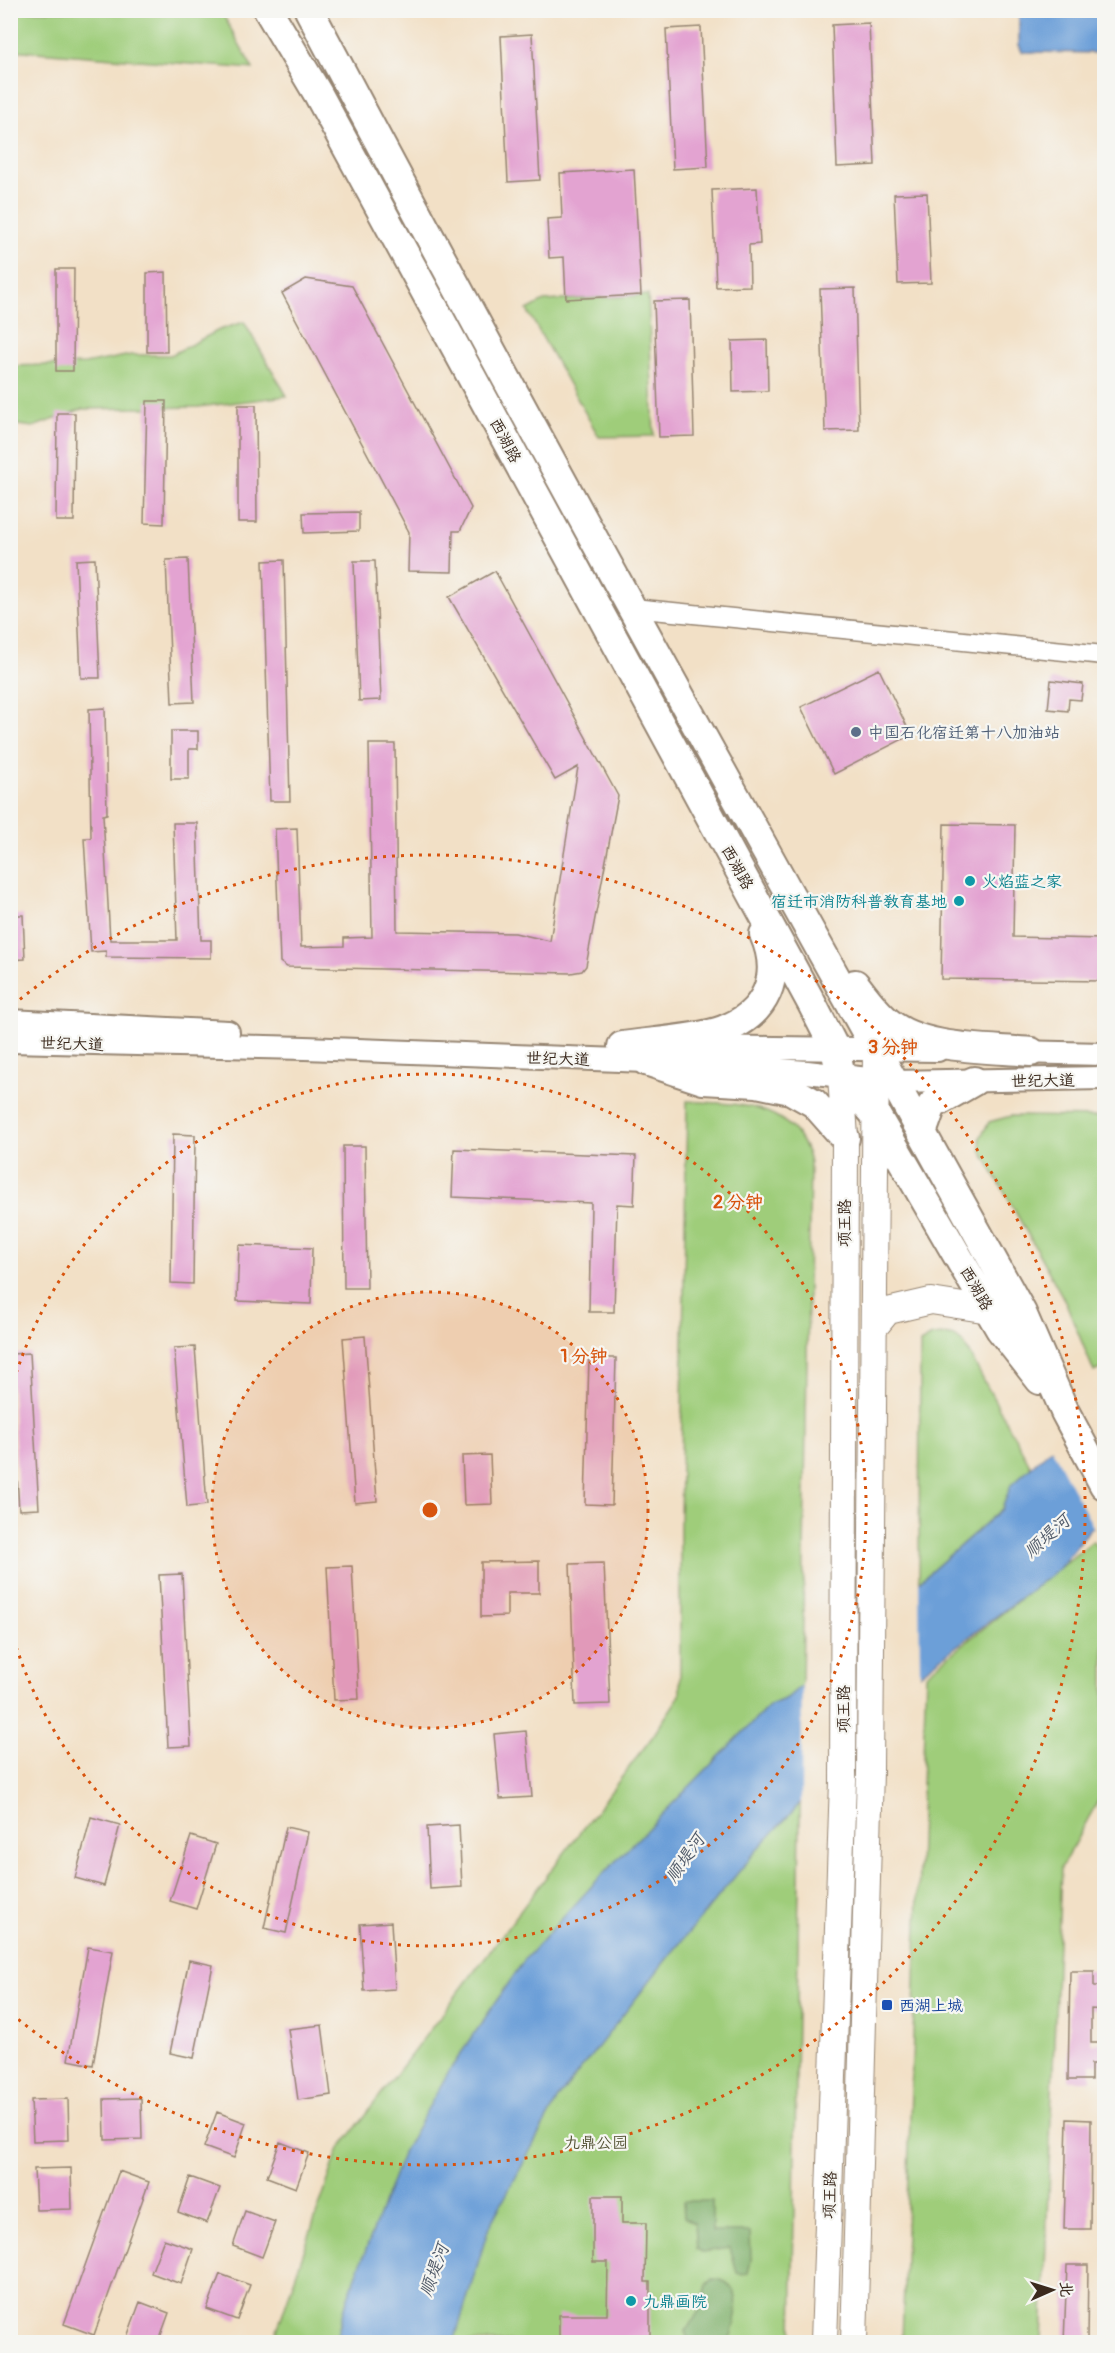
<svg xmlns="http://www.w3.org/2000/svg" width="1115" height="2353" viewBox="0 0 1115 2353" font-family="Pangolin,'LXGW WenKai TC',sans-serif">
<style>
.green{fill:#9fcd7a;stroke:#6d7c4c;stroke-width:1.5}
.forest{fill:#7fb06a;stroke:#5d6d44;stroke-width:1.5}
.water{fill:#6c9fd8;stroke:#54647b;stroke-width:1.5}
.pier{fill:#f2e0c6}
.building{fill:#e3a3d1}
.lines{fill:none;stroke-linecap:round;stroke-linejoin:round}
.minor-casing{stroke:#968572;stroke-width:21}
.tertiary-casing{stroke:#968572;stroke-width:26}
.secondary-casing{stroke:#968572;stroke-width:28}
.primary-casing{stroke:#968572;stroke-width:32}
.minor{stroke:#fff;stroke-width:18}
.tertiary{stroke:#fff;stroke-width:22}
.secondary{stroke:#fff;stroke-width:26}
.primary{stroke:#fff;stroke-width:28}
.ring{fill:none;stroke:#d7540e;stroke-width:3;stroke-dasharray:3 6}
.service-dot{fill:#5c6f8a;stroke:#f6f6f2;stroke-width:2}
.culture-dot{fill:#0f9aa8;stroke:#f6f6f2;stroke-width:2}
.transit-dot{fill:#1a4fb4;stroke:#f6f6f2;stroke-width:2}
.labels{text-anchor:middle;stroke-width:4.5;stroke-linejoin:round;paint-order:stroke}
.street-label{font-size:16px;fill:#3b2a1e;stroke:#f6f6f2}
.service-label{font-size:16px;fill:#4e5e75;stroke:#f6f6f2;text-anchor:start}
.culture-label{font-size:16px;fill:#0d838f;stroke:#f6f6f2;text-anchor:start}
.transit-label{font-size:16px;fill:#164399;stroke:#f6f6f2;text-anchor:start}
.park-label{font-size:16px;fill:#545335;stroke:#f6f6f2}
.water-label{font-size:18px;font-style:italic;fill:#4f5968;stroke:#f6f6f2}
.centre{fill:#d7540e;stroke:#f6f6f2;stroke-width:3}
.ring-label{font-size:18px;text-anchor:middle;font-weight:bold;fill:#d7540e;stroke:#f6f6f2;stroke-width:4.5;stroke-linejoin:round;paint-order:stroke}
</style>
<rect width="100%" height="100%" fill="#f6f6f2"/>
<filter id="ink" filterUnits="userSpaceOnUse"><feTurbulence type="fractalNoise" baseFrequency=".0167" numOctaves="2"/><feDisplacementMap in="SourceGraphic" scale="12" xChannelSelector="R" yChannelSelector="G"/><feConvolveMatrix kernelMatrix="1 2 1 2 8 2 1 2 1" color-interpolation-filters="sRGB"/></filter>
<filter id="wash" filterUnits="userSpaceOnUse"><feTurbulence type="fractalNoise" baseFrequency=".008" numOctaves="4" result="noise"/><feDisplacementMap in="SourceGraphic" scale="24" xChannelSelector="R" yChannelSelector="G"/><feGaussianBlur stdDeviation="1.35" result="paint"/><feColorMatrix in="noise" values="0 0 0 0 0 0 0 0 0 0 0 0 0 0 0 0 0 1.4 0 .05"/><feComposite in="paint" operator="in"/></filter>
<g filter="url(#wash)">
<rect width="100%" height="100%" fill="#f2e0c6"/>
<path class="green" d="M10 11H221L253 69 11 50Z
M648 295 654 436 599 437 527 310 544 301Z
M244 322 287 396 198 407 82 409 33 427 11 424V366L85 364 131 355H171L219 330Z
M687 1101C737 1104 795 1102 810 1162L792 2342H273L338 2151 653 1736 680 1695V1528Z
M1011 1116 1104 1117V1367L1094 1372 1066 1303 981 1150 980 1138 989 1122Z
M945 1335 955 1337 964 1344 1031 1467 1012 1485 1002 1509 919 1582 920 1343 932 1336Z
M1093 1541 1104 1562V1790L1061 1868 1042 2342H902L926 1674Z"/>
<path class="forest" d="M683 2201H712V2232H750L751 2259 748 2273 743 2275 737 2273 730 2248 702 2252 697 2249 695 2224 684 2217Z
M713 2279C746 2280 738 2322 728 2342H689L686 2331 701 2307 707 2285Z"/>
<path class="water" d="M1019 11H1104V53L1022 52 1019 45Z
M1104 1401V1521L1089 1530 1059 1569 921 1673 756 1851 666 1960 559 2097 489 2227 454 2342H335L347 2300 402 2154 449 2071 525 1959 601 1876 770 1705 787 1698 1002 1509 1011 1485Z"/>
<path class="pier" d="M1099 1405 1104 1414V1525L1095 1530 1050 1445 1087 1413Z
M919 1578 920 1678 801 1807 802 1681Z"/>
<g id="blocks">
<path class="building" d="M869 23 875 165 837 167 832 25Z
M701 27 708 167 673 169 666 29Z
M532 34 540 180 508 182 501 36Z
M634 169 641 295 566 299 564 257 549 258 547 219 562 218 560 173Z
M757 188 760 244 749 245 750 286 716 287 712 190Z
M927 193 931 283 898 284 894 194Z
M56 269H74L73 371H56Z
M166 272 167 352H147V273Z
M306 279 352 286 471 508 460 531H453L452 572 408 571 409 532 282 293Z
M855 288 859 430 825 431 820 289Z
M690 300 694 436 659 437 654 301Z
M767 340 768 391 733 392 732 341Z
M147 401H166L164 524 144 523Z
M238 405H256L257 522H238Z
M57 413H75L74 521H56Z
M359 512V531L304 533 303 513Z
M95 559 100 678H81L76 560Z
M188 559 194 702 172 703 166 560Z
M284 560 290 801H270L263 561Z
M354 561H375L381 700 359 701Z
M495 571 618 796 586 966 582 971 571 973 287 967 280 962 275 829 297 828 301 947 344 946V938L372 937 369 744H395L397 931 515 933 550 941 578 767 555 780 449 597Z
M879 669 911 735 834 774 801 707Z
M1051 680 1083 684 1081 700 1069 699 1068 711 1048 709Z
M105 708 107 814 103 815 110 940H177L173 823H197L201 940H211V958L106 957V951L91 952 84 838H91L89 709Z
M171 731H198V749H189V779H171Z
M944 824 1015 825 1013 937 1103 939V981L941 979Z
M10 915H23L25 959 10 960Z
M173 1134 195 1135 193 1284 171 1283Z
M343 1146H365L367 1288H344Z
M454 1149 636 1156 634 1205 617 1204 614 1312H589L591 1203 452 1197Z
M239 1245 312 1248 311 1304 237 1301Z
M365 1336 377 1501 355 1503 343 1338Z
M195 1347 207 1505 187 1507 174 1348Z
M30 1353 39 1509 19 1510 10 1354Z
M589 1358H616L612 1505 585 1504Z
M490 1455 492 1504 464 1505 462 1456Z
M539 1561V1593H507V1616L481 1617V1562Z
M604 1563 610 1704 575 1705 570 1564Z
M352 1566 359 1699 334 1700 327 1567Z
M182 1574 191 1746 168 1747 159 1575Z
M526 1731 532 1797 500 1799 494 1734Z
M91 1817 120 1825 104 1886 75 1878Z
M459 1825 462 1887 430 1889 427 1827Z
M286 1827 308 1832 286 1933 264 1928Z
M191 1836 216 1844 196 1909 170 1901Z
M391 1922 395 1989 364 1991 360 1924Z
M88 1947 113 1951 93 2065 68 2060Z
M189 1960 213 1965 194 2058 170 2053Z
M1070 1971H1094V1986H1104V2010L1091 2009V2043H1104V2064H1091V2080H1068Z
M322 2025 331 2095 298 2100 288 2029Z
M141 2098 142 2139 105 2140 104 2099Z
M68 2099 69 2140 33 2141 31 2100Z
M217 2112 246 2123 234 2158 204 2147Z
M1067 2119 1091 2120 1090 2229H1064Z
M280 2142 309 2153 296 2188 267 2177Z
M71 2168 72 2209 36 2210 34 2169Z
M119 2171 149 2182 94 2335 64 2324Z
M190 2177 220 2188 207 2223 178 2212Z
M593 2196H622V2223H646L645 2282H650V2343L559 2342V2315H607L608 2262H593Z
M245 2211 275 2222 262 2257 233 2246Z
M164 2239 193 2249 181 2284 151 2273Z
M1067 2265H1088L1087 2343H1064Z
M220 2274 250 2285 237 2320 207 2309Z
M140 2302 169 2313 158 2343H142L127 2337Z"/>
</g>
</g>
<g filter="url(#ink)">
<use href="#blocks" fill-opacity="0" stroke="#968572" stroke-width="1.5"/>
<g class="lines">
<defs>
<path id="minor" d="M633 608 1104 655"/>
<path id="tertiary" d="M10 1021 228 1032
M10 1041 305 1048 646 1061 807 1072 894 1082 1104 1078
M683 1047 938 1050
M1016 1052 1104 1054"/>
<path id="secondary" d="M874 1328 888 1311 931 1301 989 1310
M824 2342 843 1781 845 1138 841 1075
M854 2342 870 1771 876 1048"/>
<path id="primary" d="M268 10 318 94 811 1002 835 1049 841 1075 877 1117 1000 1329 1040 1380
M309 10C540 448 782 880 1022 1313L1065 1412 1104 1485
M855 984C865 997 875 1011 888 1022 920 1050 989 1048 1031 1052
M622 1046C650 1042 699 1039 723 1030 766 1014 783 977 764 934
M646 1061 703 1080 757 1083 791 1090 814 1103 845 1138
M922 1133 932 1105 974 1081"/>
</defs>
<use href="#minor" class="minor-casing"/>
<use href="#tertiary" class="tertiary-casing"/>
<use href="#secondary" class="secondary-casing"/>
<use href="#primary" class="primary-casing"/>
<use href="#minor" class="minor"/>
<use href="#tertiary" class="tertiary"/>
<use href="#secondary" class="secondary"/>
<use href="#primary" class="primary"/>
</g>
</g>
<circle cx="430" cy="1510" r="218" fill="#d7540e" fill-opacity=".12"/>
<g class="ring">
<circle cx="430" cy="1510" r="218"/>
<path d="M11 1390A436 436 0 1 1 11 1630"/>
<path d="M13 1005A655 655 0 1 1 13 2015"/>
</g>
<circle class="service-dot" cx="856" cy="732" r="6"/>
<g class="culture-dot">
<circle cx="970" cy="881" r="6"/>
<circle cx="959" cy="901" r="6"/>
<circle cx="631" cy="2301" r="6"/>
</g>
<rect class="transit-dot" x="881" y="1999" width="12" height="12" rx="3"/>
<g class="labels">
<g class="street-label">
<text transform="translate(506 440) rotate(62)" y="6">西湖路</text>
<text transform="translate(738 867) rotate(61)" y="6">西湖路</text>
<text transform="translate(72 1043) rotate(2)" y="6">世纪大道</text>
<text transform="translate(558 1058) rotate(2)" y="6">世纪大道</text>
<text transform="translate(1043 1080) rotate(-1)" y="6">世纪大道</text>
<text transform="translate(844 1223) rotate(-90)" y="6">项王路</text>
<text transform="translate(977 1288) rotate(60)" y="6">西湖路</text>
<text transform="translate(843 1709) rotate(-90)" y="6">项王路</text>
<text transform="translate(829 2195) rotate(-88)" y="6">项王路</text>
</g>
<g class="service-label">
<text x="868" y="738">中国石化宿迁第十八加油站</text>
</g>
<g class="culture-label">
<text x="982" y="887">火焰蓝之家</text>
<text x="947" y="907" text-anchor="end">宿迁市消防科普教育基地</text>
<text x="643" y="2307">九鼎画院</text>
</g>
<g class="transit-label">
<text x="899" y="2011">西湖上城</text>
</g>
<g class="park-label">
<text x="596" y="2148">九鼎公园</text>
</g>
<g class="water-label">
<text transform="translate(1047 1536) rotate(-42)" y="6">顺堤河</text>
<text transform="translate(685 1858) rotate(-55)" y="6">顺堤河</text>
<text transform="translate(434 2270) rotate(-70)" y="6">顺堤河</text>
</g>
</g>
<circle cx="430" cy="1510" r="9" class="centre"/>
<g class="ring-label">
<text x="893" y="1053">3 分钟</text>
<text x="738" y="1208">2 分钟</text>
<text x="584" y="1362">1 分钟</text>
</g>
<rect width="1115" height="2353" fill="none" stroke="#f6f6f2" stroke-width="36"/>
<g transform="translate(1052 2290) rotate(87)" stroke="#f6f6f2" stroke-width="4.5" paint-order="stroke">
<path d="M0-4.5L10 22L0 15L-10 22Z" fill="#3b2a1e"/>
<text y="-9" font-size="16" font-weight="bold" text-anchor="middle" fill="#3b2a1e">北</text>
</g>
</svg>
